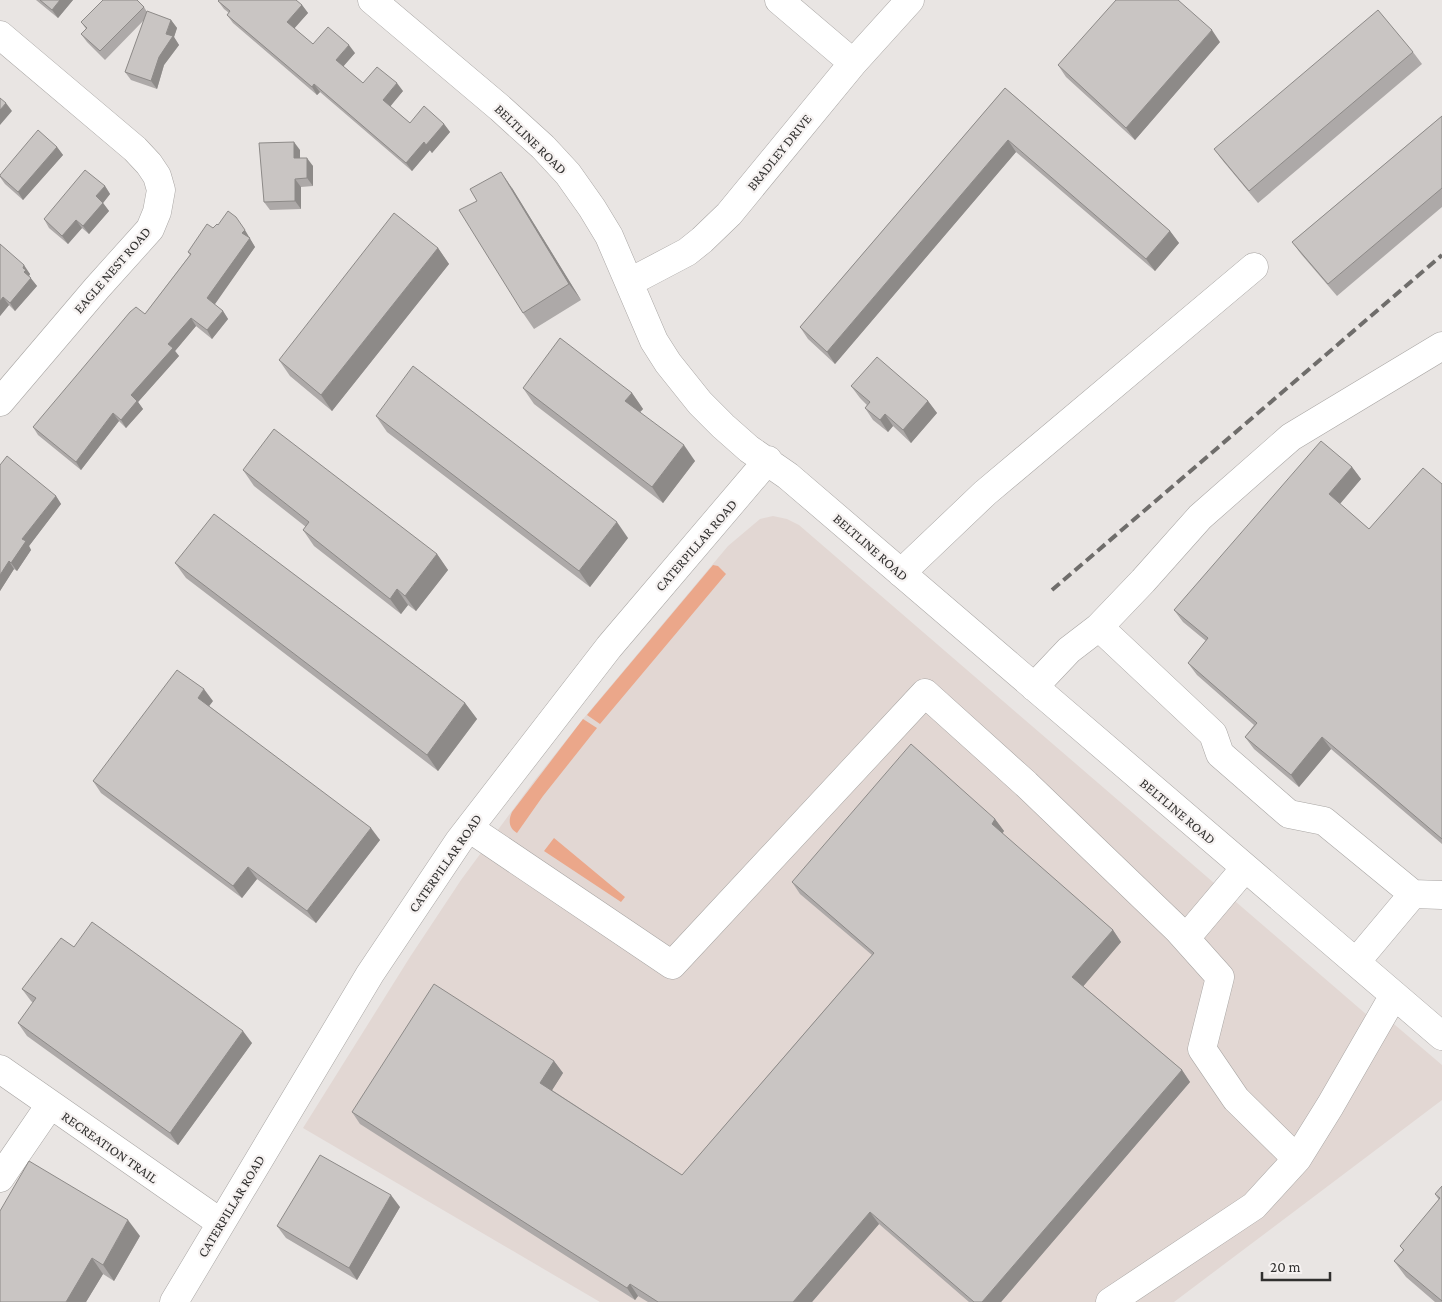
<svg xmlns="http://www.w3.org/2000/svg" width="1442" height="1302" viewBox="0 0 1442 1302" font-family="'Crimson Pro',serif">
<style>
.built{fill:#e2d7d3}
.green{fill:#eba78a}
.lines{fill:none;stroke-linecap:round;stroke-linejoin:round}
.minor-casing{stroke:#a9a6a4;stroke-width:29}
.minor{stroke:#fff;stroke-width:28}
.rail{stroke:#6f6d6b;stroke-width:4;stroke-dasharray:10 5;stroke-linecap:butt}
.wall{fill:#ada9a8}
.shaded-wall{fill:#8d8a88}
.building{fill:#c9c5c3;stroke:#8d8a88}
.labels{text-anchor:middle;stroke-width:4.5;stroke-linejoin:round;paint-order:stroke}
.street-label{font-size:14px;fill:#31302f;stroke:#f6f2f1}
</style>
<rect width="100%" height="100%" fill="#e9e5e3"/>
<path class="built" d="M773 516 787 519 799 525 1381 1027 1388 1019 1442 1065V1100L1174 1302H600L303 1128 410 957 461 880 534 781 583 719 728 546 760 519Z"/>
<path class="green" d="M713 565 718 566 726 574 600 724 587 715Z
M583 719 597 728 543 796 517 833C509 828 508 821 512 812Z
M554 838 625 897 621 902 544 851Z"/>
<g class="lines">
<defs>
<path id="minor" d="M372 0 500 108 543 147 568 174 592 208 609 236 654 341 668 363 700 403 723 426 749 449 788 476 1442 1036
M779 0 853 63
M0 35 135 149 149 164 157 176 161 190 157 212 150 229 97 288 0 402
M630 282 687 252 702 240 729 214 853 63 910 0
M901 573 985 493 1254 267
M1099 627 1143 581 1200 517 1291 437 1442 346
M1034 687 1069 650 1099 627 1213 734 1220 754 1289 814 1324 821 1413 894 1356 962
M469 828 672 965 925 693 1026 784 1178 930 1220 977 1202 1049 1236 1099 1297 1159
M1413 894 1442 895
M1186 938 1245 868
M0 1069 221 1223
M0 1178 50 1105
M174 1302 370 974 459 841 609 647 768 460
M1110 1302 1254 1206 1297 1159 1330 1106 1394 995"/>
</defs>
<use href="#minor" class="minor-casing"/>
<use href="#minor" class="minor"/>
<path class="rail" d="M1052 590 1442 255"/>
</g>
<path class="wall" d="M36 0H73L58 18Z
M218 1 302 5 308 13 294 28 313 44 355 53 343 66 363 83 403 91 390 106 410 123 444 124 450 132 432 153 430 150 412 171 320 92 317 95 233 23 227 15 229 13 224 9Z
M144 7 147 12 171 20 177 28 174 37 179 45 164 65 157 89 131 80 125 72 144 20 105 60 87 42 81 34 86 29 81 22Z
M1220 42 1135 140 1066 77 1058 65Z
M1413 52 1422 64 1258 203 1223 161 1214 149Z
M1005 88 1170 231 1179 243 1155 271 1016 152 835 364 808 339 800 327Z
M1442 116V207L1337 296 1301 254 1292 242Z
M57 147 63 155 23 200 5 184 0 177V175Z
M300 150V158L313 166V186L301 187V209L270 210 264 202Z
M105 186 110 194 103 203 109 211 89 234 82 228 68 244 49 228 44 219Z
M512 188 581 300 534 329 523 313Z
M218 225 250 238V239L255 247 214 304 223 311 228 319 212 339 196 326 175 351 179 356 138 402 143 409 126 428 119 421 81 470 38 435 33 427 145 314 190 255 188 252 213 228Z
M0 244 30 274 29 276 37 286 15 311 9 305 0 316Z
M438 248 449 264 332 411 290 376 279 360Z
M851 386 928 401 937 413 911 443 893 426 888 432 873 420 865 408 867 405 860 398Z
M523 388 632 393 643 409 640 412 695 461 663 503 534 404Z
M376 416 628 538 590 587 387 432Z
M0 465 56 496 61 504 29 546 31 550 17 571 14 569 0 591Z
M1352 467 1361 479 1340 504 1369 529 1442 484V844L1331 749 1299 787 1254 749 1245 737 1254 725 1197 675 1188 663 1206 641 1183 622 1174 610Z
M243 470 437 554 448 570 416 611 408 605 401 614 314 546 303 530 306 527 254 486Z
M175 563 465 703 477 719 438 771 186 578Z
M213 701 209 706 380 840 316 923 257 879 242 898 101 793 93 781Z
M995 819 1004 831 1002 834 1113 930 1121 942 1083 986 1182 1070 1190 1082 1001 1302H969L879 1224 812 1302H648L638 1296 635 1300 360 1124 352 1112 554 1061 563 1073 552 1090 682 1175 872 955 800 894 792 882Z
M74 947 252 1043 178 1145 27 1036 18 1023 33 1003 31 1001 22 989Z
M1442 1186V1302H1435L1406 1277 1394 1261 1403 1250 1400 1246 1439 1200 1435 1194Z
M400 1207 357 1280 286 1238 277 1226Z
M140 1236 114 1281 103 1274 86 1302H0Z"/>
<path class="shaded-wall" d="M60 0H73L58 18 52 10Z
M302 5 308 13 293 30 287 22Z
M171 20 177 28 174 37 179 45 164 65 157 89 151 81Z
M1212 30 1220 42 1135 140 1126 128Z
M349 45 355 53 342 68 336 60Z
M397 83 403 91 389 108 383 100Z
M314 84 320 92 317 95 312 87Z
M6 103 12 111 0 125V110Z
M444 124 450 132 432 153 426 145Z
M1008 140 1016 152 835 364 827 352Z
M294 142 300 150V166L294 158Z
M424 142 430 150 412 171 406 163Z
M57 147 63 155 23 200 18 192Z
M307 158 313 166V186L307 178Z
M501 172 512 188 581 300 569 284Z
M295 179 301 187V209L295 201Z
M105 186 110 194 103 203 109 211 89 234 83 226 96 196Z
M76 220 82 228 68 244 62 236Z
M245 230 255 247 213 307 207 298 242 233Z
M1170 231 1179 243 1155 271 1146 259Z
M438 248 449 264 332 411 321 395Z
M24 265 30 274 29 276 37 286 15 311 10 303 24 272 23 268Z
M3 297 9 305 0 316V301Z
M223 311 228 319 212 339 207 330Z
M191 318 196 326 175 351 179 356 138 402 143 409 126 428 121 420 131 395 168 344Z
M632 393 643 409 636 416 625 401Z
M928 401 937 413 911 443 903 430Z
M113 413 119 421 81 470 76 462Z
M885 414 893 426 888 432 880 420Z
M684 445 695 461 663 503 652 487Z
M1352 467 1361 479 1338 506 1329 494Z
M56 496 61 504 29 546 31 550 17 571 11 563 22 539Z
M617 522 628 538 590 587 579 571Z
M437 554 448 570 416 611 405 596Z
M9 561 14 569 0 591V575Z
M397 589 408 605 401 614 390 599Z
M204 689 213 701 206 710 198 698Z
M465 703 477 719 438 771 427 755Z
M1322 737 1331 749 1299 787 1291 775Z
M995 819 1004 831 1000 836 992 824Z
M371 828 380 840 316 923 307 911Z
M248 867 257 879 242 898 233 886Z
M1113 930 1121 942 1081 989 1072 977Z
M243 1031 252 1043 178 1145 170 1133Z
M554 1061 563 1073 549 1095 540 1083Z
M1182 1070 1190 1082 1001 1302H982Z
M391 1195 400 1207 357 1280 349 1268Z
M870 1212 879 1224 812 1302H793Z
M128 1220 140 1236 114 1281 103 1265Z
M92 1258 103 1274 86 1302H66Z
M630 1284 638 1296 635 1300 627 1288Z"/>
<path class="building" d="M40 0H60L52 10Z
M103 0H137L144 7 100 51 81 34 87 28 81 22Z
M219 0H296L302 5 287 22 313 44 328 27 349 45 336 60 363 83 377 67 397 83 383 100 410 123 424 106 444 124 426 145 424 142 406 163 314 84 312 87 227 15 230 11 218 1Z
M1116 0H1178L1212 30 1126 128 1058 65Z
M1378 10 1413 52 1249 191 1214 149Z
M147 11 171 20 166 34 173 36 159 57 151 81 125 72Z
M1005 88 1170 231 1146 259 1008 140 827 352 800 327Z
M0 98 6 103 0 110Z
M1442 116V188L1328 284 1292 242Z
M38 130 57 147 18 192 0 176V175Z
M294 142V158H307V178L295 179V201L264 202 259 143Z
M85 170 105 186 96 196 103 203 83 226 76 220 62 236 44 219Z
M501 172 569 284 523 313 459 210 477 201 470 189Z
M228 211 236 217 245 230 242 233 250 238 207 298 223 311 207 330 191 318 168 344 173 348 131 395 137 401 121 420 113 413 76 462 33 427 130 312 136 307 145 314 191 254 188 252 207 224 213 228 217 224 218 225Z
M394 213 438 248 321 395 279 360Z
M0 244 24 265 23 268 26 270 24 272 31 278 10 303 3 297 0 301Z
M560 338 632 393 625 401 684 445 652 487 523 388Z
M877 357 928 401 903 430 885 414 880 420 865 408 870 402 851 386Z
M413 366 617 522 579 571 376 416Z
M274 429 437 554 405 596 397 589 390 599 303 530 309 522 243 470Z
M1321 441 1352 467 1329 494 1369 529 1423 468 1442 484V839L1322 737 1291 775 1245 737 1257 723 1188 663 1208 638 1174 610Z
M7 456 56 496 22 539 26 541 11 563 9 561 0 575V465Z
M214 514 465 703 427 755 175 563Z
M177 670 204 689 198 698 371 828 307 911 248 867 233 886 93 781Z
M911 744 995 819 992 824 1113 930 1072 977 1182 1070 982 1302H974L870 1212 793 1302H658L630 1284 627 1288 352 1112 434 984 554 1061 540 1083 682 1175 874 953 792 882Z
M92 922 243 1031 170 1133 18 1023 36 998 22 989 61 938 74 947Z
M320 1155 391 1195 349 1268 277 1226Z
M29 1161 128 1220 103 1265 92 1258 66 1302H0V1211Z
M1442 1186V1301L1394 1261 1404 1250 1400 1246 1440 1198 1435 1194Z"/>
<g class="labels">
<g class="street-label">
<text transform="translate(531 139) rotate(44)" y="5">BELTLINE ROAD</text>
<text transform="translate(779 152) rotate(-51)" y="5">BRADLEY DRIVE</text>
<text transform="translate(112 270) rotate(-49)" y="5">EAGLE NEST ROAD</text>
<text transform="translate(696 545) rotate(-49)" y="5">CATERPILLAR ROAD</text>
<text transform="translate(871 547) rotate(41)" y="5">BELTLINE ROAD</text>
<text transform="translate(1178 811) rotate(40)" y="5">BELTLINE ROAD</text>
<text transform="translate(445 863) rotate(-55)" y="5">CATERPILLAR ROAD</text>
<text transform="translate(110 1147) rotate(35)" y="5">RECREATION TRAIL</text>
<text transform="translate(231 1206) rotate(-59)" y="5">CATERPILLAR ROAD</text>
</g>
</g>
<path d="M1262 1272v8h68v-8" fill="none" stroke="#31302f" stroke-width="2.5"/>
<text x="1270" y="1272" font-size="15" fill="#31302f" stroke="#f6f2f1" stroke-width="4" paint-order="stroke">20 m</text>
</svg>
